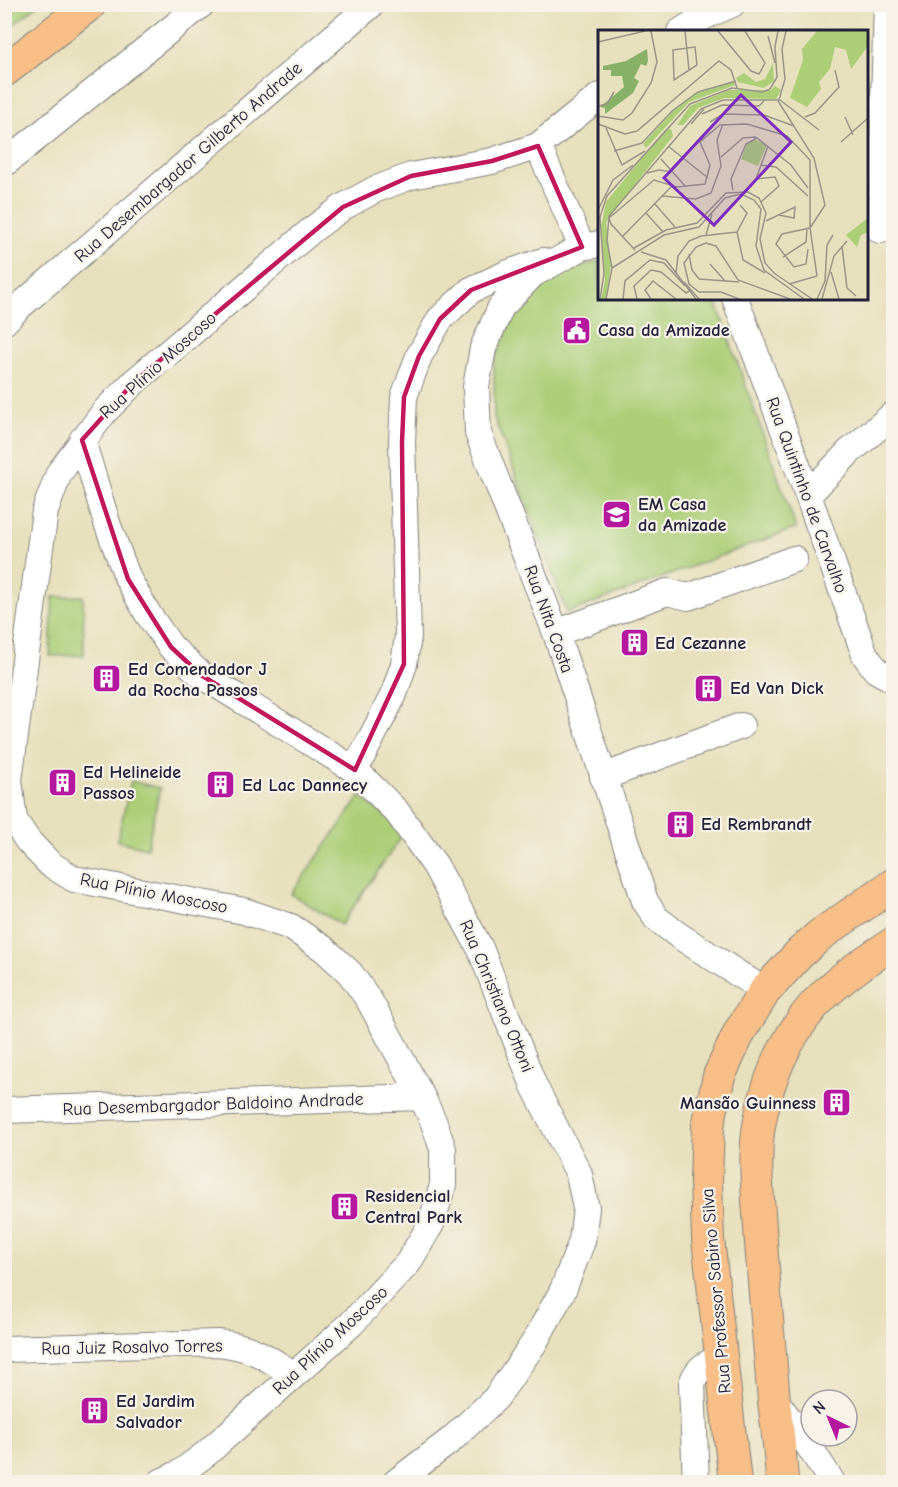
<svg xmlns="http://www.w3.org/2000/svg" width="898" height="1487" viewBox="0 0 898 1487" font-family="'Comic Neue',sans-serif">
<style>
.green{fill:#abce77;stroke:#667859;stroke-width:1.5}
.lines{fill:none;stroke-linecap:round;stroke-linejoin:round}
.minor-casing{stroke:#84817c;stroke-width:28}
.major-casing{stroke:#84817c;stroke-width:34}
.minor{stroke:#fff;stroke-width:26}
.major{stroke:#f7be88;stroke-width:32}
.marked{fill:none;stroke:#c2185b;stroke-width:4.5;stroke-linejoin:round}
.labels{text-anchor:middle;stroke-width:4.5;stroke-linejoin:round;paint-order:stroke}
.street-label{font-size:18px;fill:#22223b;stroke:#f7f3e8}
.poi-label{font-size:18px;font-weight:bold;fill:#22223b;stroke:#f7f3e8;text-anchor:start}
.inset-road{fill:none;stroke:#989488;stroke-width:1.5}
.view{fill:#7b2cbf;fill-opacity:0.15;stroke:#7b2cbf;stroke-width:3}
.inset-edge{fill:none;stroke:#22223b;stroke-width:3}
</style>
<rect width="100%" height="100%" fill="#f7f3e8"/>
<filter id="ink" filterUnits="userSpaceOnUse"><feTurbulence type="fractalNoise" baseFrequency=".0167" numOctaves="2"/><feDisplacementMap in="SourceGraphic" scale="12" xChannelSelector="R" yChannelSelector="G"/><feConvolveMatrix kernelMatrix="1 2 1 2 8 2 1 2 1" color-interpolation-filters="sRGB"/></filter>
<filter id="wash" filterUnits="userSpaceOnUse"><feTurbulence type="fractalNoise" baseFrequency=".008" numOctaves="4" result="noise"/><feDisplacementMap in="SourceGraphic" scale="24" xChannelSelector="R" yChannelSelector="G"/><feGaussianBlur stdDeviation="1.35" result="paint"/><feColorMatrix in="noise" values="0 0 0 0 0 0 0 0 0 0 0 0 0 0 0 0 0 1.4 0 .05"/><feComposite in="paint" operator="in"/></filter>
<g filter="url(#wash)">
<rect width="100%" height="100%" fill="#e7e0bc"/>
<path class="green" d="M5 4H38V5L5 31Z
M599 261 600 298 715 299 796 528 567 613 494 417V361L517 309 561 273Z
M83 596 84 655 50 656 53 597Z
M131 781 160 788 147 848 117 841Z
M360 797 406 830 341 925 291 894Z"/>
</g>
<g filter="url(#ink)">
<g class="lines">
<defs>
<path id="minor" d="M680 32 705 16 732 4
M538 146 582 247
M4 164 202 4
M880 230 887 4
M600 244 582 247 533 274 501 307 483 348 476 387 478 433 556 633 645 901 656 918 678 935 765 991
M735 298 808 495 865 655 876 670 894 680
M4 322 20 306 372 4
M82 440 107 523 128 579 148 614 171 647 201 675 355 770 397 812 435 865 480 948 534 1086 579 1174 586 1208 582 1241 563 1290 534 1343 496 1398 451 1440 396 1482
M808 495 849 452 894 414
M556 633 667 592 688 597 794 559
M355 770 394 694 404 664 408 636 402 442 404 397 419 356 440 319 471 290 506 274 543 261
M603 777 741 726
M4 1110 422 1097
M4 1349 218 1343C254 1347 264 1356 293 1374
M774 1399 805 1440 832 1482
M161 1482 180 1473 207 1453 351 1324 408 1263 431 1224 443 1185V1149L434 1123 422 1097 369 1000 350 973 324 949 291 927 244 911 74 879 50 864 28 841 14 820 9 780 45 511 59 473 105 411 134 382 313 229 343 207 374 190 411 176 492 161 538 146 600 96
M696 1482 692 1384C697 1368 706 1363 721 1358"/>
<path id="major" d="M4 71 90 4
M735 1482 708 1239 706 1180 708 1126 719 1076 740 1031 765 991 800 953 820 935 894 884
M782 1482C781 1455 777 1428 774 1401 769 1343 764 1286 760 1228 758 1196 754 1164 758 1132 764 1092 779 1052 803 1019 825 988 861 963 894 943"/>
</defs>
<use href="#minor" class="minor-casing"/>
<use href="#major" class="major-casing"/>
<use href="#minor" class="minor"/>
<use href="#major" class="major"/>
</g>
</g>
<path class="marked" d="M538 146 582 247 471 290 440 319 419 356 404 397 402 442 404 664 355 770 201 675 171 647 128 579 82 440 134 382 343 207 411 176 492 161Z"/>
<defs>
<symbol id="civic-square" viewBox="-11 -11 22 22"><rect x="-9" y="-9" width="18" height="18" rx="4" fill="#b5179e" stroke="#f7f3e8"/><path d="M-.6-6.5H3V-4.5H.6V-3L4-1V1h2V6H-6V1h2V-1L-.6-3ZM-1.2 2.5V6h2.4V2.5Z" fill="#fff"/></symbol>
<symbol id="school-square" viewBox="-11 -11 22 22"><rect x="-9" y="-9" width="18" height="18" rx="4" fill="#b5179e" stroke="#f7f3e8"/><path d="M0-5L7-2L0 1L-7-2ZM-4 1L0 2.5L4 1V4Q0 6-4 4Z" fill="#fff"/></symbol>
<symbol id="building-square" viewBox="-11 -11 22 22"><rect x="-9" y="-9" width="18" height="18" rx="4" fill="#b5179e" stroke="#f7f3e8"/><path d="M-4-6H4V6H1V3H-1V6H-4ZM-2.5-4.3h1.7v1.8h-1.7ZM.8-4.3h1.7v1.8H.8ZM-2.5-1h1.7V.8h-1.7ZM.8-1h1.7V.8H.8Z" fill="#fff"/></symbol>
</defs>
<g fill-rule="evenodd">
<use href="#civic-square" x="560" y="314" width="33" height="33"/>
<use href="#school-square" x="600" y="498" width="33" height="33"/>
<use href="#building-square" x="618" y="626" width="33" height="33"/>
<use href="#building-square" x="90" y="662" width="33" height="33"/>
<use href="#building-square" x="692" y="672" width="33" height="33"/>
<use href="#building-square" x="46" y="766" width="33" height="33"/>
<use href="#building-square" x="204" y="768" width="33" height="33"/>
<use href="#building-square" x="664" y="808" width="33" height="33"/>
<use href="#building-square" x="820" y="1086" width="33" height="33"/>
<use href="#building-square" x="328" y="1190" width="33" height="33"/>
<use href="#building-square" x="78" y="1394" width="33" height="33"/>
</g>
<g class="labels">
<g class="street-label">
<text transform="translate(188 162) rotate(-41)" y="6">Rua Desembargador Gilberto Andrade</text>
<text transform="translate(158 365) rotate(-42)" y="6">Rua Plínio Moscoso</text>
<text transform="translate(807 495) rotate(70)" y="6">Rua Quintinho de Carvalho</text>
<text transform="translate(549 619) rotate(70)" y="6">Rua Nita Costa</text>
<text transform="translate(154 893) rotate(11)" y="6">Rua Plínio Moscoso</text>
<text transform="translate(497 996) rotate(67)" y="6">Rua Christiano Ottoni</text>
<text transform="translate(213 1104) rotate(-2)" y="6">Rua Desembargador Baldoino Andrade</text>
<text transform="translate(716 1291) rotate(-95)" y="6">Rua Professor Sabino Silva</text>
<text transform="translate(330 1340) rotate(-43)" y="6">Rua Plínio Moscoso</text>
<text transform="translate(132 1347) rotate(-1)" y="6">Rua Juiz Rosalvo Torres</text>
</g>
<g class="poi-label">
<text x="598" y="336">Casa da Amizade</text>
<text x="638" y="510">EM Casa<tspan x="638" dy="21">da Amizade</tspan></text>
<text x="655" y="649">Ed Cezanne</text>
<text x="128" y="675">Ed Comendador J<tspan x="128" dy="21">da Rocha Passos</tspan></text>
<text x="730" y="694">Ed Van Dick</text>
<text x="83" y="778">Ed Helineide<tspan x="83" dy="21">Passos</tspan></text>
<text x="242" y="791">Ed Lac Dannecy</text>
<text x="701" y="830">Ed Rembrandt</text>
<text x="816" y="1109" text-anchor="end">Mansão Guinness</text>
<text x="365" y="1202">Residencial<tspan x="365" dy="21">Central Park</tspan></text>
<text x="116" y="1407">Ed Jardim<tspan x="116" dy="21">Salvador</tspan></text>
</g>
</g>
<g transform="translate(598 30)">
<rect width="270" height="270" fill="#e7e0bc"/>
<path d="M219 1H270V16L253 39 248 20 237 17 232 39 221 52 223 59 209 77 192 68 205 30 204 19ZM175 33 176 51 166 58 140 52 138 48 146 43 158 52 167 49ZM135 52 137 55 91 72 48 118 45 114 75 81 100 62ZM177 56 183 60 178 69 126 68 100 78 85 95H79L92 76 131 60H173ZM73 99 75 106 8 192 13 235 8 269H3L7 251 3 197 8 172 67 100ZM156 109 169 115 160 136 143 129 149 114ZM270 188V202L263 205 259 217 248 205Z" fill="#abce77"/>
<path d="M49 19 50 31 48 36 43 34 36 48 41 51 35 63 7 84V78L2 77 26 57 24 46H13V40H5V36L28 31Z" fill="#88b168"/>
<path class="inset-road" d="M87 1 91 40M120 1 153 41 161 44 167 33 147 1M170 6 177 33M0 12 47 1M97 17 99 35 76 50 75 20ZM182 70 221 100M180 71 216 128 227 175 212 198 184 204 178 214 196 237 208 234 210 219M0 76 9 74 16 62M104 84 124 75 161 76 166 71M0 86 25 90 34 83 53 53 59 32 53 1M207 87 217 83 241 57 237 40M247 87 255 105M112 92 125 84 166 85 196 96M0 94 27 104 39 101 121 31 133 40 139 58M93 94 106 79M8 98 24 135 47 121M243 112 270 88M70 116 110 148M16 121 44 113 74 81 100 62 138 51M181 124 194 110M123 127 145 108 158 107M63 129 88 157M163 135 178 137 210 166M49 143 61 140 75 142M135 160 133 149 148 114 159 108 193 135 210 158M64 166 98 169 113 163 123 136 119 110 125 94M163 172 181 156 177 147 158 149 170 116M57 174 77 197M0 180 15 150 35 135M48 183 65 202M11 188 56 150 79 157 107 154 112 135 102 112 122 95 149 94 189 106 212 130V198M11 188 13 194 37 220M168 191 197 177 196 188 181 185M212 198 219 246M139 202 145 230 167 243M108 205 114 184M25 206 74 156M244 216 249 258 258 266M36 218 68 200 99 193 128 163 150 162 161 168 168 183 162 209 167 233 176 243 214 269M43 222 68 230 98 269M91 224 94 240 101 249 141 252M185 227 208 212 209 200M112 234 127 251M14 238 66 205 101 197 127 168 143 164 156 170 163 179 158 216 166 240 206 269M233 242 241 269M78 243 80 226 91 211 103 206 139 202 149 183 142 175M86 252 101 269M191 254 219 246M2 269 6 244 2 187 9 166 92 74 134 58 165 62 172 59 179 47 177 17 180 1M8 269 14 238 9 211 11 186 103 79 125 70H181L187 49 184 19 188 1M25 269 27 251 52 230 66 233 87 256M39 269 36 256 53 240 63 242 88 263 93 260M53 269 47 260 55 251 78 269M141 269 123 262H101L91 254 86 233 98 217 108 213 118 216 140 250 192 269M219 269 227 251 229 215 235 205M224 269 236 226 249 211"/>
<path class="view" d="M143 65 193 112 116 195 66 148Z"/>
<rect width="270" height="270" class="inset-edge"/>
</g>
<rect width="898" height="1487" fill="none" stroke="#f7f3e8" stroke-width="24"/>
<g transform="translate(829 1418) rotate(317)"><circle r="28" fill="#f7f3e8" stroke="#a29fa3" stroke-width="1.5"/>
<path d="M0-4.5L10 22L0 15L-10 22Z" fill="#b5179e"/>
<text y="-9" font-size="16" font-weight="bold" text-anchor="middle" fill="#22223b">N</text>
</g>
</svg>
